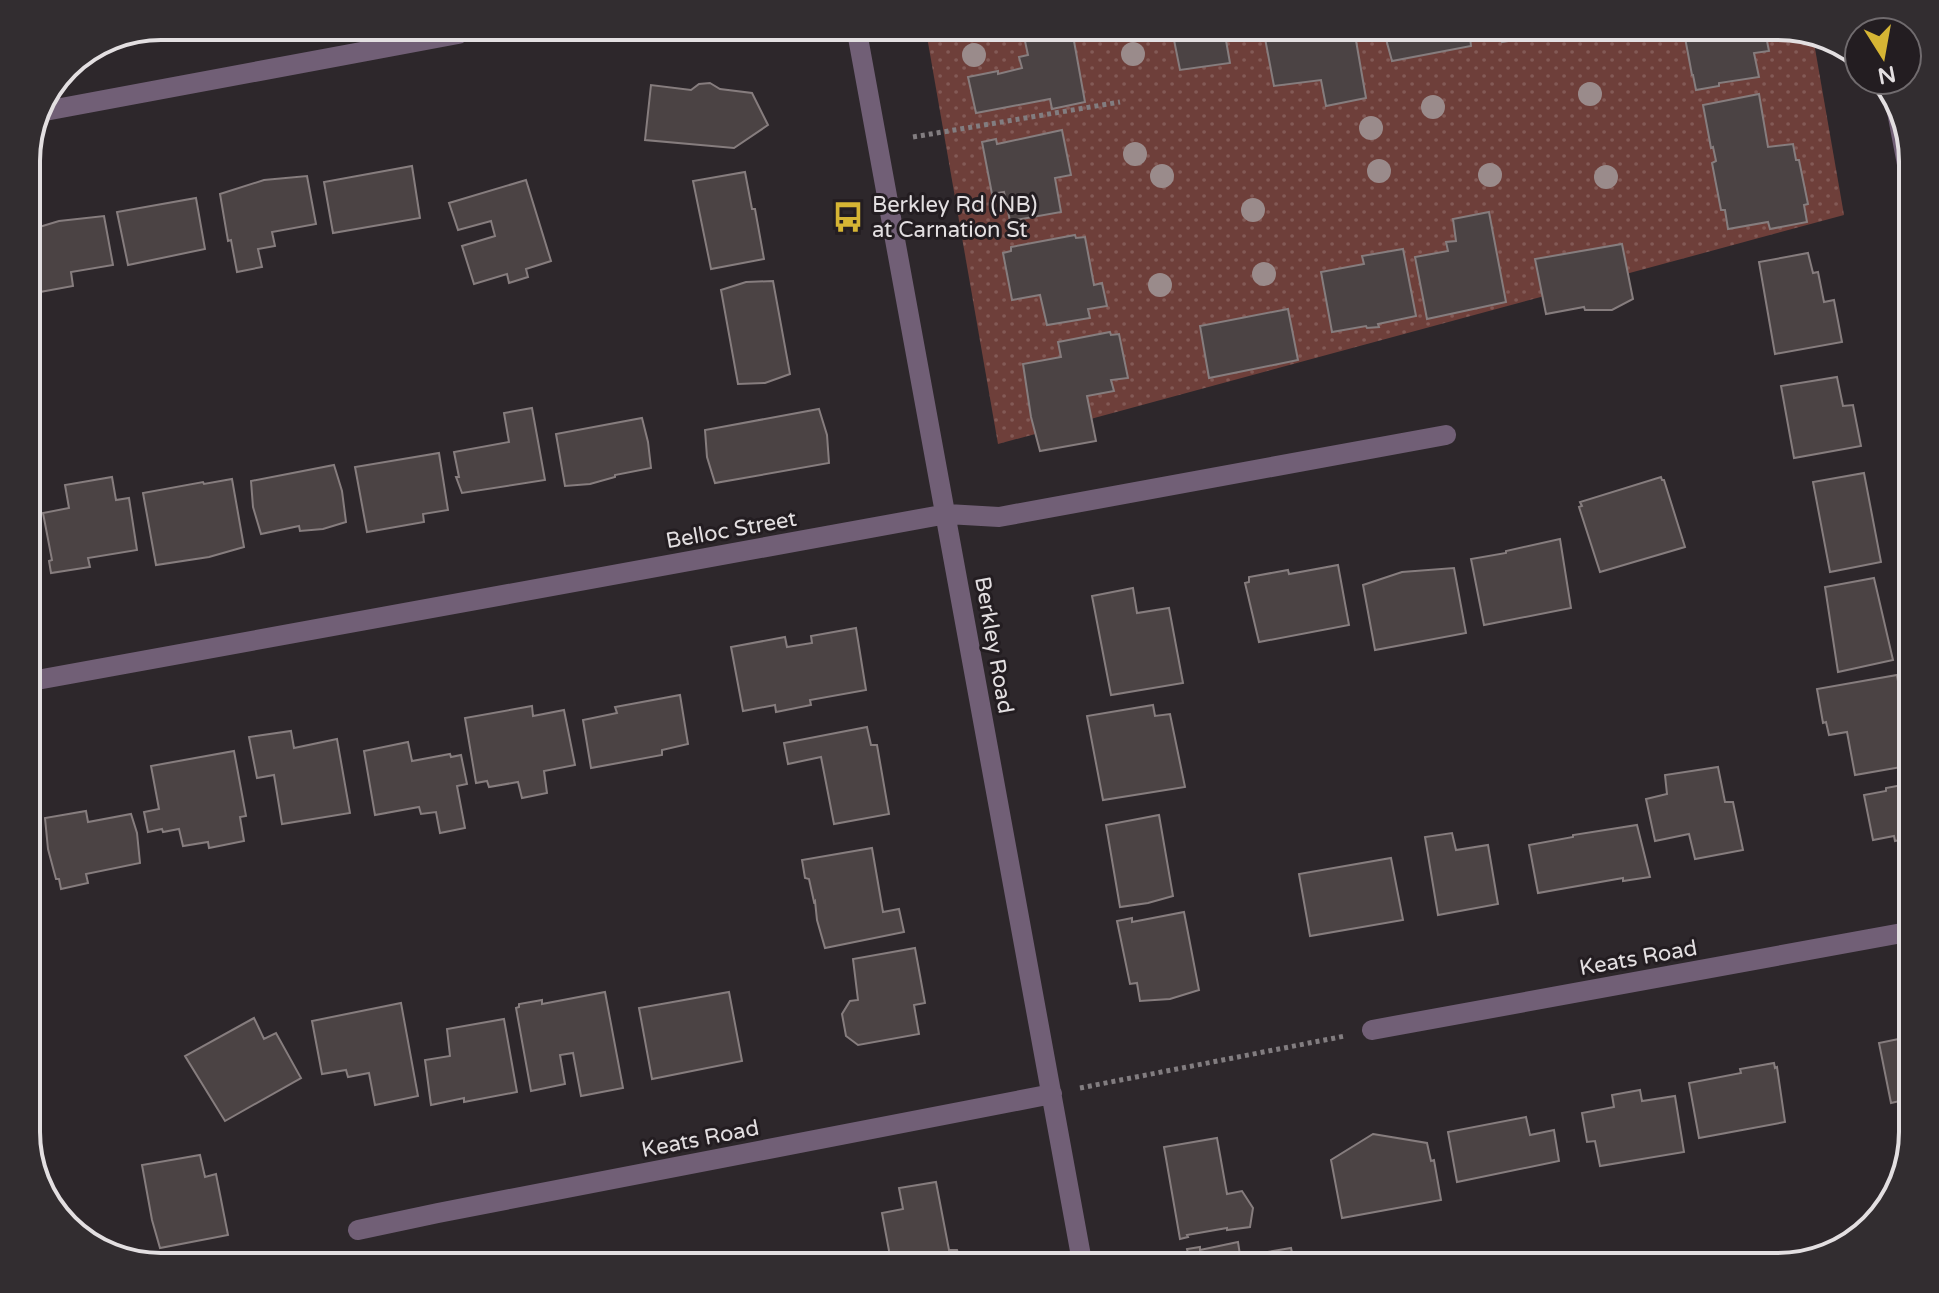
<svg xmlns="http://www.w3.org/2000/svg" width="1939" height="1293" viewBox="0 0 1939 1293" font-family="'Varela Round',sans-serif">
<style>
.grass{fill:url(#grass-dots)}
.building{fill:#4b4344;stroke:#867d7e;stroke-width:2}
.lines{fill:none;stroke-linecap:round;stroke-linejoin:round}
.path{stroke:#827d80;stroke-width:5;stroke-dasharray:4 4;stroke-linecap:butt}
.minor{stroke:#715f76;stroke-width:20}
.tree{fill:#9a8b8b}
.labels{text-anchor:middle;stroke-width:6;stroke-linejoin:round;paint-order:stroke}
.poi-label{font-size:22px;fill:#e3dfe1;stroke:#231d21;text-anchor:start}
.street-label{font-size:22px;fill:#e3dfe1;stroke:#231d21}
.rim{fill:none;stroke:#e3dfe1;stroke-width:4}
</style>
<defs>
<pattern id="grass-dots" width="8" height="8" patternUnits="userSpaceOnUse" patternTransform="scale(2)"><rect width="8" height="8" fill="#6e3f3a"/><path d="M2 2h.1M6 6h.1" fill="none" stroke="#835a56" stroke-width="1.8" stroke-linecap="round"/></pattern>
</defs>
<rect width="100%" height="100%" fill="#2d272b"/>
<path class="grass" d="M1778 26 1813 37 1844 215 998 444 926 31Z"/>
<path class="building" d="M1764 26 1769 51 1754 53 1759 77 1719 83V86L1696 90 1693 75H1692L1683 27Z
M1593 27 1502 42 1498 28Z
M1383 28H1469L1471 46 1392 61Z
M1224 29 1230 63 1180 70 1172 30Z
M1291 29H1354L1366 98 1326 106 1321 80 1274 86 1264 33Z
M1072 30 1085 102 1052 109 1050 99 976 113 968 77 998 71V74L1022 68 1019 57 1028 55 1023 32Z
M710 83 720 89 752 93 768 125 734 148 645 140 651 85 691 90 699 84Z
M1759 94 1768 147 1793 144 1796 160H1799L1808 204 1804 205 1807 222 1770 229 1768 222 1728 229 1725 210H1721L1712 163 1716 161 1713 147 1711 148 1703 105Z
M1062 130 1071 175 1055 178 1061 212 1010 221 1004 192 992 194 982 142 996 139 997 144Z
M412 166 420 218 333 233 324 182Z
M745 172 752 209H755L764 259 711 269 693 181Z
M307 176 316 224 272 232 275 246 258 249 262 267 237 272 231 240 228 241 220 194 264 180Z
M526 180 551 261 526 269 528 277 509 283 507 274 474 284 462 246 495 236 491 221 458 230 449 203Z
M196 198 205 249 128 265 117 212Z
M1489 212 1506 302 1427 319 1415 257 1448 251 1446 242 1456 241 1453 219Z
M104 216 113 265 71 272 73 286 29 294 26 280V231L59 221Z
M1075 235 1076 238 1085 237 1094 285 1102 283 1107 306 1088 309 1090 318 1047 325 1040 295 1012 300 1003 253 1011 251V247Z
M1622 244 1633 299 1612 310H1585L1584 307 1546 314 1535 259Z
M1403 249 1416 316 1378 324 1379 327 1367 328 1366 326 1332 332 1321 272 1364 264 1362 256Z
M1808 253 1813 273 1818 272 1824 302 1834 300 1842 342 1775 354 1759 262Z
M773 281 790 374 765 383 738 384 721 290 746 282Z
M1288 309 1298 360 1209 378 1200 326Z
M1110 332 1111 335 1119 334 1128 378 1111 380 1114 391 1087 396 1096 441 1040 451 1031 417 1023 364 1061 357 1058 342Z
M1837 377 1843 406 1853 405 1861 446 1794 458 1781 386Z
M532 408 545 480 462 493 456 477H459L454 452 509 442 504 413Z
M819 409 827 435 829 463 715 483 707 457 705 430Z
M642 418 648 442 651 468 615 475V477L590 484 565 486 556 434Z
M439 453 448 510 423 514 424 522 367 532 355 467Z
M334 465 342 491 346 522 323 529 300 531 299 526 261 534 253 507 251 481Z
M1864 473 1881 562 1830 572 1813 482Z
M112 477 116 500 129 498 137 550 88 558 90 567 51 573 49 561 52 560 43 513 69 508 65 485Z
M1661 477 1662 480H1664L1685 547 1600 572 1579 507 1582 506 1580 502Z
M232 479 244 547 209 557 156 565 143 493 203 482 204 484Z
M26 521H28L38 573 26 575Z
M1560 539 1571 608 1484 625 1471 559 1506 553V551Z
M1338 565 1349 625 1259 642 1245 583 1249 582V577L1288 570 1289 574Z
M1454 568 1466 633 1375 650 1363 585 1402 572Z
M1874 578 1893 660 1838 672 1825 587Z
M1133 588 1137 613 1169 608 1183 683 1111 695 1092 596Z
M856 628 866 690 810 700 811 705 776 712 775 705 743 711 731 647 785 637 787 647 812 643 811 636Z
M1897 675 1900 693 1902 692 1908 725 1913 724V765L1855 775 1847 732 1829 735 1826 722 1823 723 1817 689Z
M680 695 688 744 662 750V755L591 768 583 720 617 713 615 707Z
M1153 705 1155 716 1170 714 1185 787 1103 800 1087 716Z
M532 706 533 716 564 710 575 765 544 771 547 793 522 798 518 782 489 787 487 781 476 783 465 718Z
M867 727 871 745H877L889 814 834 824 821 757 788 764 784 743Z
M291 731 294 748 337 739 350 813 282 824 274 775 257 778 249 737Z
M408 742 412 761 450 754 451 757 461 755 467 784 457 786 465 828 440 833 436 812 421 814 419 807 375 815 364 751Z
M234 751 246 816 240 817 244 841 209 848 208 842 183 846 179 829 163 832 162 829 148 832 144 812 159 809 151 766Z
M1718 767 1725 802H1733L1743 850 1695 859 1689 834 1655 841 1646 799 1667 794 1665 775Z
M1913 783V837L1895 841 1894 836 1873 840 1864 795 1886 791V788Z
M86 811 88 822 131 814 137 833 140 863 86 874 88 883 61 889 59 879H56L48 849 45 818Z
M1159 815 1173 896 1148 903 1120 907 1106 825Z
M1637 825 1650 877 1623 881V878L1538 893 1529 845 1573 837V835Z
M1452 833 1456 850 1488 845 1498 904 1438 915 1425 837Z
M872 848 883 912 899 909 904 932 825 948 817 920 815 901 814 902 809 879 805 878 802 860Z
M1391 858 1403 920 1310 936 1299 874Z
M1184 912 1199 990 1170 999 1140 1001 1137 983 1130 984 1117 921 1132 918V922Z
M915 948 925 1003 914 1005 919 1034 858 1045 846 1036 842 1014 850 1001 858 1000 853 959Z
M605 992 623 1088 581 1096 573 1053 560 1055 565 1084 531 1091 516 1008 519 1007V1004L542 1000V1004Z
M729 992 742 1061 652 1079 639 1008Z
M401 1003 418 1096 375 1105 369 1073 348 1077 346 1070 322 1074 312 1021Z
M254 1018 264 1039 276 1033 301 1078 225 1121 185 1056Z
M504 1019 517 1092 464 1102V1098L431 1105 425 1060 450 1056 447 1029Z
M1913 1036V1098L1891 1103 1879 1043Z
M1774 1063 1775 1068 1777 1067 1785 1122 1699 1138 1689 1083 1741 1073 1740 1069Z
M1640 1090 1642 1101 1675 1096 1684 1152 1600 1166 1595 1141 1587 1142 1582 1113 1614 1107 1612 1095Z
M1526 1117 1530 1135 1554 1130 1559 1161 1457 1182 1448 1132Z
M1373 1134 1427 1143 1431 1161 1434 1160 1441 1200 1342 1218 1331 1160Z
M1217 1138 1227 1194 1242 1191 1253 1208 1250 1227 1227 1230V1228L1187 1235 1188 1237 1180 1239 1164 1147Z
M200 1155 205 1177 216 1174 228 1235 160 1248 152 1220 142 1165Z
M936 1182 949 1250H957L963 1267H892L882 1213 903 1209 899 1188Z
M1238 1242 1240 1255 1246 1254V1258L1250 1255 1291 1248 1295 1267H1191L1187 1249 1200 1247V1250Z
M730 1256 732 1267H686L685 1263Z"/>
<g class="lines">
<path class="path" d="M913 137 1120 102
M1080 1088 1345 1036"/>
<path class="minor" d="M857 32 1083 1267
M1894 96 1913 196
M45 111 458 34
M26 682 947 514 999 517 1446 435
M1372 1030 1913 931
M358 1230 438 1213 1052 1094"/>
</g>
<g class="tree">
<circle cx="1133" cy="54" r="12"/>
<circle cx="974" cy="55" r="12"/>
<circle cx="1590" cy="94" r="12"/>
<circle cx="1433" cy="107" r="12"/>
<circle cx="1371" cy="128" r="12"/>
<circle cx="1135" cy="154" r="12"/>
<circle cx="1379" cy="171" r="12"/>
<circle cx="1490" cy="175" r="12"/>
<circle cx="1162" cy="176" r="12"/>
<circle cx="1606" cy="177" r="12"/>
<circle cx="1253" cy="210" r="12"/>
<circle cx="1264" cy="274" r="12"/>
<circle cx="1160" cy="285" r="12"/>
</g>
<defs>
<symbol id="bus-bare" viewBox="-9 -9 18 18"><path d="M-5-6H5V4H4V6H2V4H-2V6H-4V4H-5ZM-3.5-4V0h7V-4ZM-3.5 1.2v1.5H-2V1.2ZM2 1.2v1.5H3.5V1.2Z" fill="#d6b534" stroke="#231d21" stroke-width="2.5" paint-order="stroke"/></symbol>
</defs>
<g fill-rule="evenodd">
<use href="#bus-bare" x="826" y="195" width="44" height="44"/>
</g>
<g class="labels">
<g class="poi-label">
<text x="872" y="212">Berkley Rd (NB)<tspan x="872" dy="25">at Carnation St</tspan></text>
</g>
<g class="street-label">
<text transform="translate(731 529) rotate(-10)" y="8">Belloc Street</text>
<text transform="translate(995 645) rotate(80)" y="8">Berkley Road</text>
<text transform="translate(1638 957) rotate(-10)" y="8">Keats Road</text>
<text transform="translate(700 1138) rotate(-11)" y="8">Keats Road</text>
</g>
</g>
<path d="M0 0H1939V1293H0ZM161 40H1778A121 121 0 0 1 1899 161V1132A121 121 0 0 1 1778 1253H161A121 121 0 0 1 40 1132V161A121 121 0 0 1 161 40Z" fill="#322d30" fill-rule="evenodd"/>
<path class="rim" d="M161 40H1778A121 121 0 0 1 1899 161V1132A121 121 0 0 1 1778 1253H161A121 121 0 0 1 40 1132V161A121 121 0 0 1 161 40Z"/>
<g transform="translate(1883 56) rotate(169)"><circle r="38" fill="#231d21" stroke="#706b6e" stroke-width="2"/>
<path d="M0-6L14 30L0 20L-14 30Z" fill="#d6b534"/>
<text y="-12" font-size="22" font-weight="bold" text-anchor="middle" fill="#e3dfe1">N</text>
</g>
</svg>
